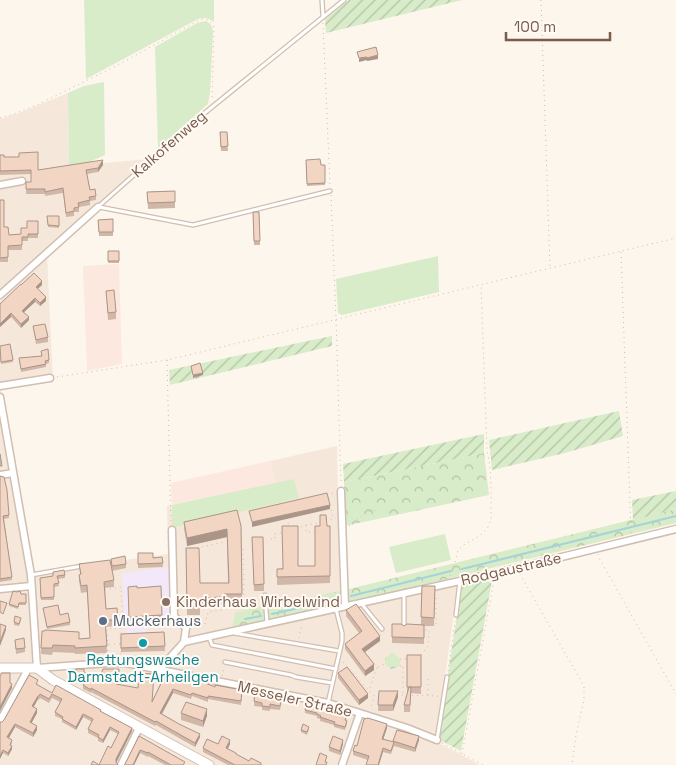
<svg xmlns="http://www.w3.org/2000/svg" width="676" height="765" viewBox="0 0 676 765" font-family="'Space Grotesk',sans-serif">
<style>
.residential{fill:#f5e8da}
.commercial{fill:#fde8e0}
.education{fill:#f3e8fa;fill-rule:evenodd}
.grass{fill:#d8ecc9}
.forest{fill:url(#forest-crowns)}
.garden{fill:url(#garden-furrows)}
.lines{fill:none;stroke-linecap:round;stroke-linejoin:round}
.stream{stroke:#a5d3da;stroke-width:2}
.lane-casing{stroke:#d1beb0;stroke-width:5.5}
.street-casing{stroke:#d1beb0;stroke-width:9}
.secondary-casing{stroke:#d6c0b0;stroke-width:11}
.path{stroke:#d9b8a5;stroke-width:1;stroke-dasharray:1 4;stroke-linecap:butt}
.lane{stroke:#fff;stroke-width:3}
.street{stroke:#fff;stroke-width:6}
.secondary{stroke:#fff;stroke-width:9}
.wall{fill:#d1b7a8}
.shaded-wall{fill:#aa9588}
.building{fill:#f3d5c3;stroke:#aa9588}
.education-dot{fill:#8d6e63;stroke:#fffaf3;stroke-width:2}
.service-dot{fill:#5c6f8a;stroke:#fffaf3;stroke-width:2}
.culture-dot{fill:#0f9aa8;stroke:#fffaf3;stroke-width:2}
.labels{text-anchor:middle;stroke-width:4;stroke-linejoin:round;paint-order:stroke}
.street-label{font-size:15px;fill:#7a5c4d;stroke:#fffaf3}
.education-label{font-size:15px;fill:#785e54;stroke:#fffaf3;text-anchor:start}
.service-label{font-size:15px;fill:#4e5e75;stroke:#fffaf3;text-anchor:start}
.culture-label{font-size:15px;fill:#0d838f;stroke:#fffaf3}
</style>
<defs>
<pattern id="forest-crowns" width="20" height="18" patternUnits="userSpaceOnUse" patternTransform="scale(1.25)"><rect width="20" height="18" fill="#d8ecc9"/><path d="M2 6a3 3 0 1 1 6 0M12 15a3 3 0 1 1 6 0" fill="none" stroke="#b4c2a5"/></pattern>
<pattern id="garden-furrows" width="10" height="10" patternUnits="userSpaceOnUse" patternTransform="scale(1.25)"><rect width="10" height="10" fill="#d8ecc9"/><path d="M-1 1l2-2M0 10L10 0M9 11l2-2" fill="none" stroke="#b4c2a5"/></pattern>
</defs>
<rect width="100%" height="100%" fill="#fdf6ec"/>
<path class="residential" d="M68 93 69 166 149 159 47 255 53 381 1 390 32 573 168 554 167 506 275 483 270 461 337 446 340 605 458 584 436 741 480 765H0V119L19 113Z"/>
<path class="commercial" d="M119 264 122 364 87 371 83 266Z
M270 461 275 483 172 505 171 483Z"/>
<path class="education" d="M170 567 172 617 164 624 146 625 147 634 126 635 122 573ZM142 606 129 621 128 607Z"/>
<path class="grass" d="M84 0H214V22C208 18 205 17 198 19L86 79Z
M205 21C211 23 212 26 213 32L210 93 208 104 158 149 155 47 197 23Z
M104 82 105 155 85 164 69 166 68 93 84 86Z
M438 256 439 292 342 315 338 313 336 279Z
M294 479 299 498 172 528V505Z
M445 534 451 560 396 573 389 547Z"/>
<path class="forest" d="M484 453 489 495 345 526 344 482Z
M676 509V523L349 603V589Z
M340 591V605L232 628 236 612Z
M393 652 400 659V666L391 669 385 664V658Z"/>
<path class="garden" d="M349 0H462L326 33 325 19Z
M332 336V346L170 385 169 370Z
M619 411 623 436 565 453 492 470 489 440Z
M484 434V453L344 482 343 464Z
M676 491V509L633 520 632 500Z
M493 575 461 751 438 739 462 583Z"/>
<g class="lines">
<path class="stream" d="M462 569 676 516
M351 596 451 571
M272 614 338 599
M245 619 261 616"/>
<defs>
<path id="lane" d="M322 0 323 16
M99 206 196 120 344 0
M99 207 193 225 330 191
M31 575 82 566
M265 595 267 623
M361 603 382 629
M456 615 460 581
M404 628V594
M234 633 339 651
M209 637 212 645 336 669
M225 662 291 675 296 677 332 683
M328 703 342 641V633L336 609
M437 740 447 677"/>
<path id="street" d="M0 185 22 181
M0 295 98 207
M0 386 50 378
M0 397 31 575 37 668 108 663H126L328 703 407 728 437 740
M0 475 13 473
M341 491 345 606
M172 530 174 616 186 628 184 642
M0 589 31 586
M159 670 184 642 496 573 676 529
M0 721 26 673 27 669
M121 765 139 728
M342 765 360 713"/>
<path id="secondary" d="M0 668H37L53 680 209 765"/>
</defs>
<use href="#lane" class="lane-casing"/>
<use href="#street" class="street-casing"/>
<use href="#secondary" class="secondary-casing"/>
<path class="path" d="M541 0 550 268
M323 23 330 186
M0 118 14 114 39 104 118 65 201 19C208 19 212 21 214 28L212 99 213 100
M331 195 336 319 341 483
M621 252 631 533
M167 360 171 524
M57 377 167 360 676 238
M327 495 335 493
M330 505 333 518
M287 518 289 526
M326 521 336 518
M306 525V532H315
M349 526 366 512 376 510
M296 528 322 522
M271 539H275L274 534 284 532
M197 548 224 542
M598 554 599 558 676 694
M520 574 584 686V700L576 735 572 765
M450 576 454 567 458 550 462 546 481 535 487 529 491 520V488L490 467 487 450 481 285
M105 590 121 587 123 628H120L121 657
M231 607H244L243 548
M205 624 208 612 222 610
M436 624V594
M299 638 302 623
M109 644H120
M365 652 377 667 369 691
M421 655 428 646 429 630H423
M108 656 107 629 119 628
M400 659H407
M343 662 374 696 371 708
M400 666 403 665V694
M378 667 385 664
M448 671 455 621
M222 676 224 668
M397 695 438 696
M428 695V677
M442 743 483 765
M462 754 494 580"/>
<use href="#lane" class="lane"/>
<use href="#street" class="street"/>
<use href="#secondary" class="secondary"/>
</g>
<path class="wall" d="M220 132H227L228 151H221Z
M0 155 38 170 103 165 98 172 87 174 90 190 96 196V200L90 201V205L79 207V212H74V216L66 217 63 193 45 196V194H26V182H31V174L0 175Z
M306 160 321 165H325V185L307 186Z
M175 191V208L148 209 147 192Z
M0 200 4 227 9 235 21 234 27 228 38 221V238H28V241H22V250H8V262H0Z
M253 212H259L260 245H254Z
M47 216H59V228L48 227Z
M113 219V236H99L98 220Z
M108 251H119V263H108Z
M21 285H42L38 289 46 301 40 306 35 302 24 312 29 320 21 328 11 317 0 327Z
M106 291 116 312V319L108 320Z
M33 326 48 337V342L36 344Z
M41 351 49 360V363L46 364V367L21 372 19 358 41 356Z
M0 356 13 360V362L1 364Z
M0 476 9 515V518L4 519 12 577V580L0 582Z
M184 522 241 526 242 602H224V605H200V615H187L186 548 200 583H228L227 537 187 546 184 529Z
M327 526H330V583L277 585V569L298 566H315Z
M252 537H263L264 591H254Z
M138 553 153 558 162 557 163 567 138 568Z
M111 559 126 564V568L112 571Z
M79 564 114 580V587L105 588 106 609 117 608 118 626 106 627 107 653 75 654V653L53 652 52 655 41 654 42 631 79 639 90 638 87 592 81 593 79 581V575L80 574Z
M53 572 65 575V578L58 579 59 586 54 587V600H41L40 578 53 576Z
M161 586 162 620 129 621 128 587 137 588Z
M422 586H435L434 626H424V644L392 643V624L404 626 421 625Z
M17 592 21 594H26V605H19L18 609 9 606V604Z
M43 608 70 622V625L47 629Z
M346 610 380 641 365 652 374 670 365 676 345 649V644L359 633 346 616Z
M21 620 19 626 14 625V622Z
M164 632 165 651 121 652V634Z
M15 640 25 648V652L16 654Z
M407 655H421V694L411 693 410 712H404V705L407 693Z
M76 669 99 680 119 681 117 684 152 701 166 673 199 683 242 694 241 705 208 699V702L192 696 191 699 173 693 162 714 200 737 195 747 156 725 155 726 91 692V693L83 689V685L85 681H77Z
M338 673 368 698 359 705 338 678Z
M38 683 37 685 52 693 101 712 132 731 116 763 99 765 111 748 118 734 110 730 103 743 98 741V738L88 733V729L92 722 83 717 76 730 62 722V719L55 716V712L60 702 52 698 49 703 40 698 39 700 38 699 33 707 37 713 31 723 37 730 33 737 15 727 9 738 12 743 11 745 12 749 8 756 3 753 2 722Z
M379 691 398 697 393 711H378Z
M282 700 280 710 270 709V711L262 710V707L254 706V701Z
M305 710 348 716 346 720 347 724 345 730 334 727V725L320 721V719L317 718V716L305 713Z
M181 713 207 716 203 727 181 720Z
M387 728 383 739 393 742 397 730 419 740 415 752 394 746 391 754 383 752 368 760 353 755V751L357 746Z
M309 729 307 735 301 732V730Z
M139 736 185 765H165L148 756V757L140 753 134 765H124L125 764Z
M218 744H230L228 749 236 755 249 761 261 765H228L203 752V748Z
M343 744 340 755 329 751V747Z"/>
<path class="shaded-wall" d="M378 55V59L367 61V58Z
M367 57V60L359 62V58Z
M103 160V165L98 172V168Z
M42 281V285L36 290V287Z
M46 297V301L40 306V303Z
M35 298V302L22 314V311Z
M11 313V317L0 327V324Z
M29 317V320L21 328V324Z
M203 373V375L193 378V375Z
M330 505V509L252 527V522Z
M227 529V537L187 546V538Z
M6 626V630L0 646V642Z
M380 636V641L362 654V649Z
M374 664V670L365 676V671Z
M12 684V688L0 711V707Z
M173 689V693L160 717V713Z
M398 691V697L393 711V705Z
M368 694V698L359 705V700Z
M38 696V699L32 710V706Z
M37 709V713L30 726V722Z
M207 709V716L203 727V721Z
M83 714V717L76 730V727Z
M15 724V727L7 741V737Z
M387 724V728L382 743V739Z
M37 726V730L33 737V733Z
M110 727V730L103 743V740Z
M132 728V731L116 763V759Z
M200 734V737L195 747V743Z
M419 736V740L415 752V748Z
M230 740V744L226 752V748Z
M343 740V744L340 755V751Z
M12 746V749L8 756V753Z
M383 748V752L379 765H378Z
M3 750V753L0 759V756Z
M140 750V753L134 765H133Z"/>
<path class="building" d="M376 47 378 55 367 58V57L359 58 357 52Z
M220 132H227L228 146 221 147Z
M38 152V170L103 160 98 168 86 170 90 190 95 189 96 196 89 197 90 200 78 203 79 207 74 208V211L66 213 63 188 45 192V189H26V182H31V170L0 171V155H4V157H19V153Z
M320 159 321 165H325V183L307 184 306 160Z
M175 191V202L148 203 147 192Z
M0 200H4V227H8L9 235 21 234V228H27V221H38V234H28V237H22V245L8 246V257L0 258Z
M253 212H259L260 241H254Z
M47 216H59V226L48 225Z
M113 219V232H99L98 220Z
M108 251H119V261H108Z
M34 273 42 281 36 287 46 297 40 303 35 298 22 311 29 317 21 324 11 313 0 324V304L21 284V285Z
M114 290 116 312 108 313 106 291Z
M45 324 48 337 36 340 33 326Z
M10 344 13 360 1 362 0 346Z
M48 349 49 360 45 361 46 364 21 369 19 358 42 356 41 351Z
M200 363 203 373 193 375 191 366Z
M0 454 2 466H0Z
M0 476 4 477 7 490 9 515 3 516 12 577 0 579Z
M327 493 330 505 252 522 249 511Z
M237 510 241 526 242 594H224V597L200 598V607H187L186 548H199L200 583H229L227 529 187 538 184 522Z
M320 515H326L327 526H330V576L277 577V569H283V567L282 526H298V566H315V526H320Z
M252 537H263L264 584 254 585Z
M138 553H153V558L162 557 163 563 138 564Z
M125 556 126 564 112 566 111 559Z
M110 560 114 580 104 582 106 609 117 608 118 620H105L107 646 75 648V646L53 645 52 648H41L42 631H45V630L79 632V639L90 638 87 585 81 586 79 575 81 574 79 564Z
M64 570 65 575 57 576 59 583 54 584V597L41 598 40 578 53 576V572Z
M137 586V588L161 586 162 615 129 617 128 587Z
M422 586H435L434 618 421 617Z
M13 591 17 592 20 591 21 594H26V603H19L18 607 9 604Z
M0 601 7 603 3 614 0 612Z
M356 604 380 636 362 649 374 664 365 671 345 644 362 631 346 610Z
M58 605 60 615 68 613 70 622 47 627 43 608Z
M15 616 21 618 19 624 14 622Z
M0 624 6 626 0 642Z
M392 624H401L404 626 407 624 424 625V638L392 637Z
M164 632 165 646 121 648V634Z
M24 638 25 648 16 649 15 640Z
M407 655H421V687H409H411L410 705H404L409 687H407Z
M347 667 368 694 359 700 338 673Z
M76 669H84V672L99 680 103 669H119V677L116 684 138 688 139 673 154 674 152 702 166 673 199 683 200 681 215 687V685L242 690 241 701 208 696V698L192 693 191 695 173 689 160 713 179 724 200 734 195 743 156 721 155 722 91 688V690L83 685 87 677 77 678Z
M2 673H10V683L12 684 0 707V676Z
M29 675 38 680 36 684 52 693 56 685 101 710 100 711 132 728 116 759V762L118 765H91L93 761 99 765 108 746 111 748 119 732 110 727 103 740 98 737 99 735 88 729 93 719 83 714 76 727 62 719 63 717 55 712 62 699 52 694 49 699 40 694 39 696H38L32 706 37 709 30 722 37 726 33 733 15 724 7 737 12 740 10 745 12 746 8 753 3 750 0 756V722H2L4 720Z
M255 691 282 695 280 706 270 704V707L262 706V703L254 701Z
M379 691H398L393 705H378Z
M307 701 348 712 345 720 347 721 345 727 334 724 335 722 320 717 321 716 317 714V713L305 710Z
M186 702 207 709 203 721 181 713Z
M368 718 387 724 382 739 394 742 391 751 383 748 378 765H366L369 756 353 751 355 745 357 746 364 719Z
M303 724 309 727 307 732 301 730Z
M397 730 419 736 415 748 393 741Z
M139 736 185 762 183 765H171L148 752V753L140 750 133 765H124L125 764Z
M222 736 230 740 226 748 236 753V754L249 761 251 758 261 763V765H235L203 748 207 739 218 744Z
M333 736 343 740 340 751 329 747Z
M320 753 327 756 325 762H327L326 765H316Z"/>
<circle class="education-dot" cx="166" cy="602" r="5"/>
<circle class="service-dot" cx="103" cy="621" r="5"/>
<circle class="culture-dot" cx="143" cy="643" r="5"/>
<g class="labels">
<g class="street-label">
<text transform="translate(169 144) rotate(-41)" y="5">Kalkofenweg</text>
<text transform="translate(511 569) rotate(-13)" y="5">Rodgaustraße</text>
<text transform="translate(295 699) rotate(13)" y="5">Messeler Straße</text>
</g>
<g class="education-label">
<text x="176" y="607">Kinderhaus Wirbelwind</text>
</g>
<g class="service-label">
<text x="113" y="626">Muckerhaus</text>
</g>
<g class="culture-label">
<text x="143" y="665">Rettungswache<tspan x="143" dy="17">Darmstadt-Arheilgen</tspan></text>
</g>
</g>
<path d="M506 32v8h104v-8" fill="none" stroke="#7a5c4d" stroke-width="2.5"/>
<text x="514" y="32" font-size="15" fill="#7a5c4d" stroke="#fffaf3" stroke-width="4" paint-order="stroke">100 m</text>
</svg>
